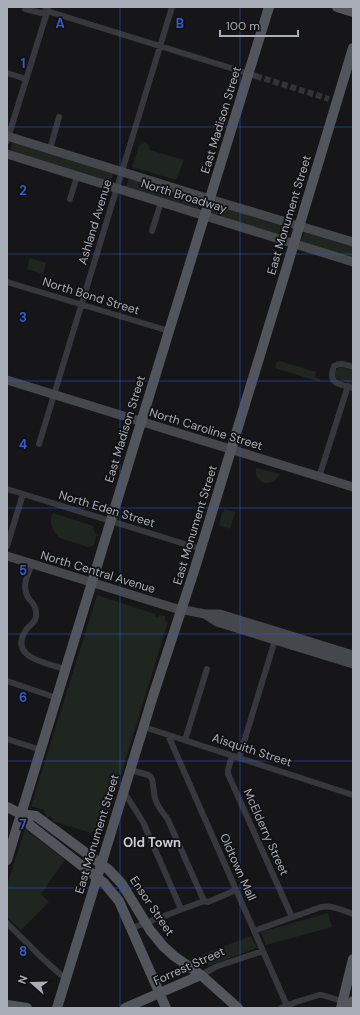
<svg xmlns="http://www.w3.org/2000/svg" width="360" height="1015" viewBox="0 0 360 1015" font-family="'DM Sans',sans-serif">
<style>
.green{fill:#1e261f}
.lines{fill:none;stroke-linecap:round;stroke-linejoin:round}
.street-tunnel{stroke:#333438;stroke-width:6;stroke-dasharray:6 3;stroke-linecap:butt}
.street{stroke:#37383d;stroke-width:6}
.secondary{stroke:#45474d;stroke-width:9}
.primary{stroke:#53555c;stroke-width:10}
.grid{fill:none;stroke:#325cd3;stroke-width:1;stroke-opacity:0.55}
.labels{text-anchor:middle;stroke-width:3.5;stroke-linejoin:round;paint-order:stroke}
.street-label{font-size:12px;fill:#a8adb8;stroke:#111113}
.neighbourhood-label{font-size:13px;font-weight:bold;fill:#c9ccd4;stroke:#111113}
.grid-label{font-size:13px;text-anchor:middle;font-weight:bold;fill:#325cd3;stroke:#111113;stroke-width:3.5;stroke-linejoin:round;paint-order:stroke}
</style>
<rect width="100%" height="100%" fill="#161618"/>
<path class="green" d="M13 141 114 172 110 183 10 152Z
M145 143 149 145 150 150 184 160 176 180 132 167 139 146 141 144Z
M129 177 202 200 199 209 126 187Z
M212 206 228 209 240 211 290 226 287 237 210 213Z
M305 230 353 245V258L301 242Z
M30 258 46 263 43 274 27 269Z
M280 361 316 372 315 377 320 379V382L275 368 276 363Z
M341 367 353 371V385L336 378C333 373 336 369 341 367Z
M256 468 280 474C272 489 254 484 256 468Z
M224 509 235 512 230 529 219 525Z
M53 513 93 526 94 528 93 529 96 534H99L98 536H96L94 545 88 547 60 538C55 534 50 526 51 520 51 517 52 515 53 513Z
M97 595 155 614V616L158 617 159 615 165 616V621L168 622 106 823 91 833 53 821 51 816 47 818 44 810 31 806Z
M25 829 65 860 41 894 49 902 21 930 7 917V885Z
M328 913 332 927 266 945 261 932Z
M251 936 257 948 208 966 198 956Z"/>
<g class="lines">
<path class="street-tunnel" d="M256 76 329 99"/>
<path class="street" d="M25 7V9L41 13 47 11
M45 7 47 11 256 76
M7 73 26 79
M7 141 48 9
M50 149 59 117
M70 199 77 176
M152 231 161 202
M7 282 169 331
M353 367C346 365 341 362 334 366 327 384 339 384 353 388
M39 444 172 7
M319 477 348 386
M7 489 201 549
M7 546 23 494
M32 564C27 576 21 587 29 599 33 603 36 607 36 612 37 623 31 623 26 630 8 658 47 663 65 669
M7 681 57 698
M144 727 353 795
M168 735 288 1008
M7 739 41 750
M185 740 207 669
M232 756 228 770V774L292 917
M239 758 275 640
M131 770 148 775 150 776 152 779C154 786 153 794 156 801 158 808 164 813 168 820L204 901
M124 792 143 822 181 909
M7 923 40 956 61 975 67 977
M132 928 204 901 208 902 236 890
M254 931 321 907C332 905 342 910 353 914
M201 975 212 969 218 966 263 951
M281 1008 296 1002 319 995H322L342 1001"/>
<path class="secondary" d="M7 136 216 201 353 242
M7 154 353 262
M7 380 353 487
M7 556 174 608 205 614H220L353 655
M205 614 217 622 353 664"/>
<path class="primary" d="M337 7 353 12
M7 807 21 814 36 816 109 870 122 884 150 930 163 946 174 956 201 975 238 1008
M21 814 31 826 104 883 119 901 166 1008
M7 860 169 331 269 7
M7 1005 27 1008
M57 1008 153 696 195 568 286 270 353 48
M125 1008 201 975
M341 1008 353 959
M351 1008 353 1001"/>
</g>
<path class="grid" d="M120 7V1008M240 7V1008M7 127H353M7 254H353M7 381H353M7 508H353M7 634H353M7 761H353M7 888H353"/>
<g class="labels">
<g class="street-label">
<text transform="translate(221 120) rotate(-73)" y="4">East Madison Street</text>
<text transform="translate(184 196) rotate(17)" y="4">North Broadway</text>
<text transform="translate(289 215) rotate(-73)" y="4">East Monument Street</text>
<text transform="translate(95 222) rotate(-73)" y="4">Ashland Avenue</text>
<text transform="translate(91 296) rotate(17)" y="4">North Bond Street</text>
<text transform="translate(125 429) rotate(-73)" y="4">East Madison Street</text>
<text transform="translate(206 429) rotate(17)" y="4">North Caroline Street</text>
<text transform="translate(107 509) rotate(17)" y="4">North Eden Street</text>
<text transform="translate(195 525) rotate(-73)" y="4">East Monument Street</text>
<text transform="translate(98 572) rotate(17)" y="4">North Central Avenue</text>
<text transform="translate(252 750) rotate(18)" y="4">Aisquith Street</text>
<text transform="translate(266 832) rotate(66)" y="4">McElderry Street</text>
<text transform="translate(97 834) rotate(-73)" y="4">East Monument Street</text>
<text transform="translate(238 867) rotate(66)" y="4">Oldtown Mall</text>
<text transform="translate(152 906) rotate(56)" y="4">Ensor Street</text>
<text transform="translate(189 966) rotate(-24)" y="4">Forrest Street</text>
</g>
<g class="neighbourhood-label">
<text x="152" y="847">Old Town</text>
</g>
</g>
<g class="grid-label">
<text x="60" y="28">A</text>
<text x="180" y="28">B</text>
<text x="23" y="68">1</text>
<text x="23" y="195">2</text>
<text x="23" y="322">3</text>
<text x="23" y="449">4</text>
<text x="23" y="575">5</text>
<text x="23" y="702">6</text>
<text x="23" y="829">7</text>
<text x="23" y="956">8</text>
</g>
<rect width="360" height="1015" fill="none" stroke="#a8adb8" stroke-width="16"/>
<g transform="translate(32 983) rotate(290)" stroke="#111113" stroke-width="3" paint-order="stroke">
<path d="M0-3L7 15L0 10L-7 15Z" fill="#a8adb8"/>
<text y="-6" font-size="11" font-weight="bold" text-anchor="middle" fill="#a8adb8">N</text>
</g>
<path d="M220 30v6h78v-6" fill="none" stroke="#a8adb8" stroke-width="2"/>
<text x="226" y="30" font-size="12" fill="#a8adb8" stroke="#111113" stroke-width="3" paint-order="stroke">100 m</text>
</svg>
